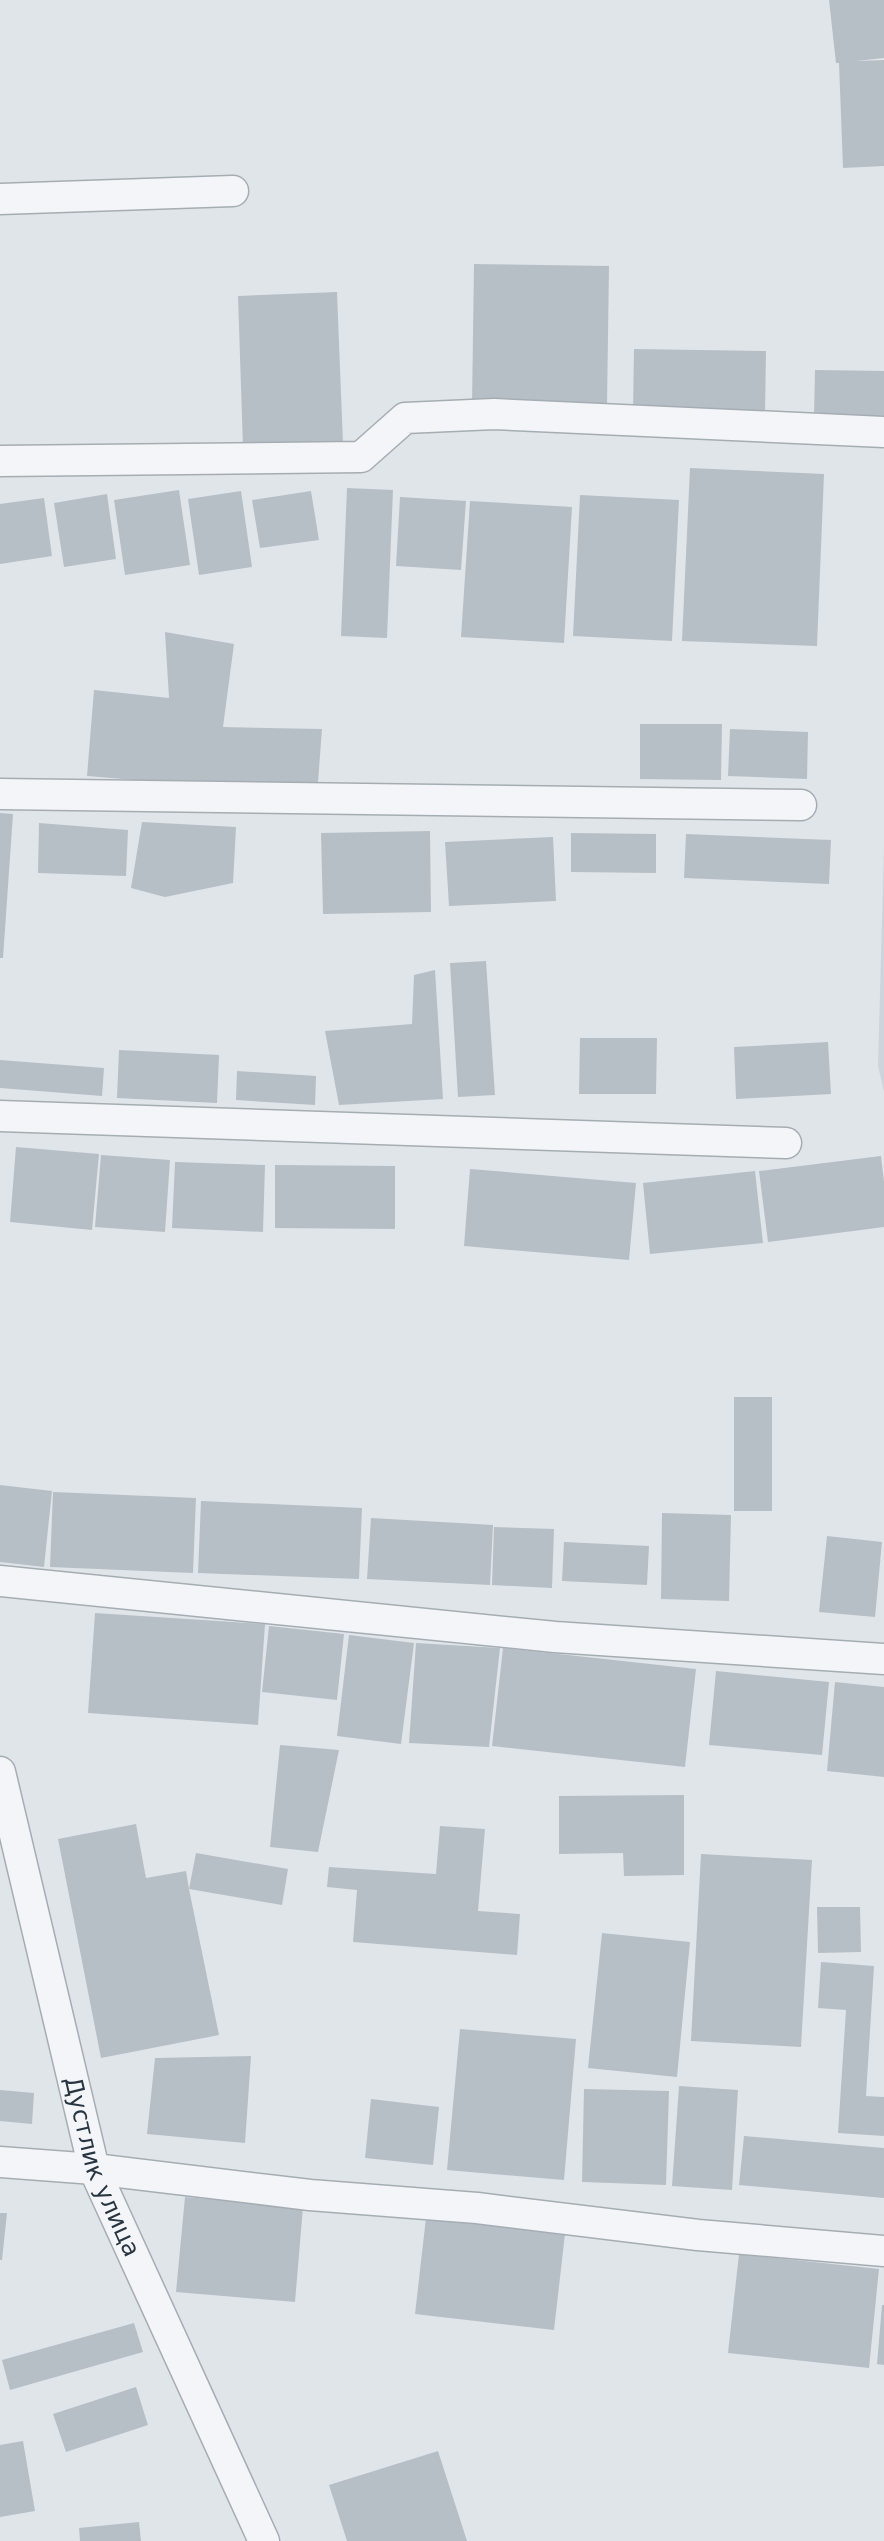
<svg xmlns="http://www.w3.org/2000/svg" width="884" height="2541" viewBox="0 0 884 2541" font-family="'DejaVu Sans',sans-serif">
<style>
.built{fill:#ced4db}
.building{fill:#b7bfc6}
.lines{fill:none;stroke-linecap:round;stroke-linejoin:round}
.minor-casing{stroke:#a5adb3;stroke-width:33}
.minor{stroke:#f3f5f8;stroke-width:30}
.labels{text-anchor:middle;stroke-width:7;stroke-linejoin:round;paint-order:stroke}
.street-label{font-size:24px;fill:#283541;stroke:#f0f4f7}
</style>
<rect width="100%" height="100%" fill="#e0e5e9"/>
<path class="built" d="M884 845V1092L878 1066Z"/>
<path class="building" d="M829 0H884V58L856 61 884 60V166L843 168 839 63H836Z
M474 264 609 266 607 406 472 404Z
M337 292 343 444 243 448 238 296Z
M634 349 766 351 765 414 633 412Z
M815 370 884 371V419L814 417Z
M690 468 824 474 817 646 682 641Z
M347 488 393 490 387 638 341 636Z
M179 490 190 565 125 575 114 500Z
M241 491 252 567 199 575 188 499Z
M311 491 319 540 260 548 252 500Z
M107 494 116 559 64 567 54 503Z
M580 495 679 500 672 641 573 636Z
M400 497 466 501 461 570 396 566Z
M44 498 52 556 0 564V504Z
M470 501 572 507 564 643 461 637Z
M165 632 234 644 223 727 322 729 317 795 87 776 94 690 169 698Z
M640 724H722L721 780 640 779Z
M730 729 808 732 807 779 728 776Z
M0 813 13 814 3 958H0Z
M142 822 236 827 233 883 165 897 131 888Z
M39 823 128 830 126 876 38 873Z
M430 831 431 912 323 914 321 833Z
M571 833 656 834V873L571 872Z
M686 834 831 840 829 884 684 878Z
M553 837 556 901 449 906 445 842Z
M486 961 495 1095 458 1097 450 963Z
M435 970 443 1099 339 1105 325 1031 412 1024 414 975Z
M580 1038H657L656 1094H579Z
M828 1042 831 1094 736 1099 734 1047Z
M119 1050 219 1055 217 1103 117 1098Z
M0 1060 104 1068 102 1096 0 1088Z
M237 1071 316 1076 315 1105 236 1100Z
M16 1147 99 1154 92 1230 10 1222Z
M101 1155 170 1160 165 1232 95 1227Z
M881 1156 884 1182V1227L768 1242 759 1171Z
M175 1162 265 1165 263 1232 172 1228Z
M275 1165 395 1166V1229L275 1228Z
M470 1169 636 1183 629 1260 464 1246Z
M755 1171 763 1243 650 1254 643 1183Z
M734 1397H772V1511H734Z
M0 1485 52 1491 44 1567 0 1562Z
M53 1492 196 1498 193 1573 50 1567Z
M201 1501 362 1508 359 1579 198 1573Z
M662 1513 731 1515 729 1601 661 1599Z
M371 1518 493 1525 490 1585 367 1579Z
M494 1527 554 1529 552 1588 492 1585Z
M827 1536 882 1542 875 1617 819 1612Z
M564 1542 649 1546 647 1585 562 1581Z
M95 1613 265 1624 258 1725 88 1713Z
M269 1626 344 1634 337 1700 262 1692Z
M349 1635 414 1643 401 1744 337 1736Z
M416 1643 500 1648 489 1747 409 1743Z
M503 1648 696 1669 685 1767 492 1746Z
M716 1671 829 1682 822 1755 709 1745Z
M835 1682 884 1687V1777L827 1771Z
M280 1745 339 1750 318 1852 270 1847Z
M684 1795V1875L624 1876 623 1853 559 1854V1796Z
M136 1824 146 1878 186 1871 189 1889 196 1853 288 1869 282 1905 189 1889 219 2035 101 2058 58 1839Z
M440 1826 485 1829 478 1911 520 1914 517 1955 353 1942 357 1890 327 1887 329 1867 436 1874Z
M701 1854 812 1860 801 2047 691 2041Z
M817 1907H860L861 1952 818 1953Z
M602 1933 690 1942 677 2077 588 2068Z
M821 1962 874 1966 866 2096 884 2097V2136L838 2133 846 2010 818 2008Z
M460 2029 576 2039 564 2180 447 2170Z
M251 2056 245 2143 147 2134 155 2058Z
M679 2086 738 2090 732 2190 672 2186Z
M584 2089 669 2091 666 2185 582 2182Z
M0 2090 34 2093 32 2124 0 2121Z
M371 2099 439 2107 433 2165 365 2158Z
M744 2136 884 2148V2198L739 2185Z
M185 2197 303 2207 295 2302 176 2292Z
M0 2213H7L2 2260H0Z
M426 2218 565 2234 554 2330 415 2314Z
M739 2254 879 2269 869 2368 728 2353Z
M882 2305H884V2365L877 2364Z
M134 2323 143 2352 10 2390 2 2360Z
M136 2387 148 2425 66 2452 53 2414Z
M23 2441 35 2511 0 2517V2445Z
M438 2451 467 2541H347L329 2485Z
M139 2522 141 2541H80L79 2528Z"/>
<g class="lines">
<defs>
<g id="minor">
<path d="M0 199 233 191"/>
<path d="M0 461 361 457 405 418 494 414 884 432"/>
<path d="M0 794 801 805"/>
<path d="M0 1116 786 1143"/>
<path d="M0 1581 555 1637 884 1659"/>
<path id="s1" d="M0 1772 94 2169 264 2541"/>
<path d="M0 2162 94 2169 310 2195 477 2208 698 2235 884 2251"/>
</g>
</defs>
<use href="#minor" class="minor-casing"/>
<use href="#minor" class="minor"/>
</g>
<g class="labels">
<g class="street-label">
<text dy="8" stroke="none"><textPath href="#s1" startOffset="408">Дустлик улица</textPath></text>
</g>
</g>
</svg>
